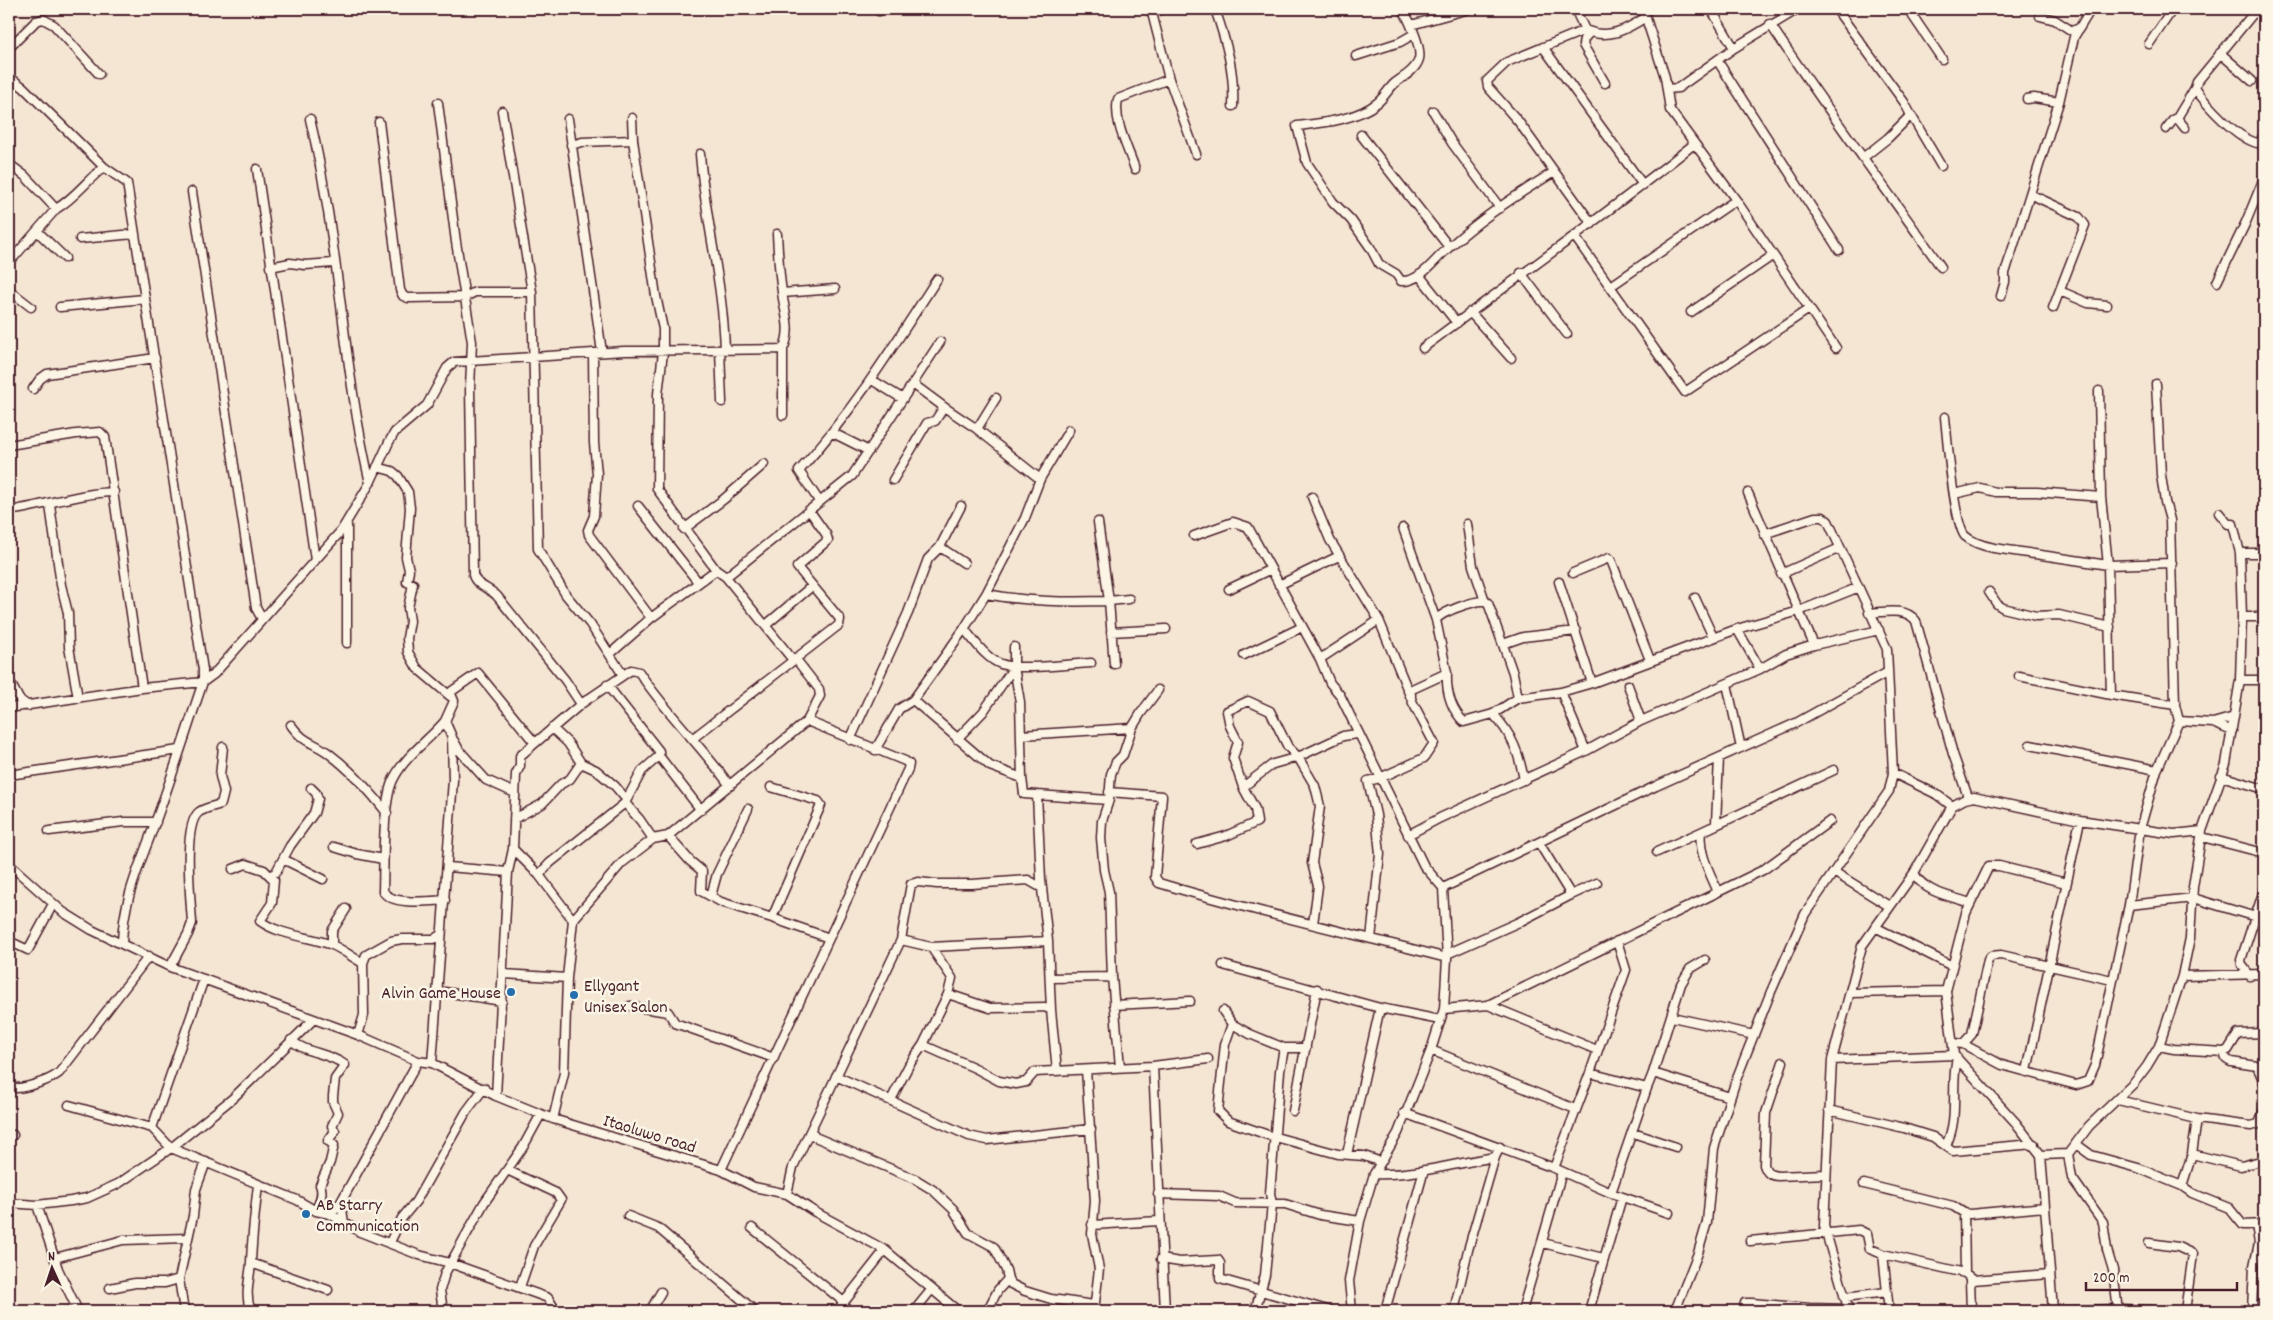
<svg xmlns="http://www.w3.org/2000/svg" width="2273" height="1320" viewBox="0 0 2273 1320" font-family="Dekko,sans-serif">
<style>
.lines{fill:none;stroke-linecap:round;stroke-linejoin:round}
.minor-casing{stroke:#4a1f2b;stroke-width:11}
.minor{stroke:#fcf5e5;stroke-width:8}
.poi-dot{fill:#1f6fb2;stroke:#fcf5e5;stroke-width:2}
.labels{text-anchor:middle;stroke-width:5;stroke-linejoin:round;paint-order:stroke}
.poi-label{font-size:18px;fill:#4a1f2b;stroke:#fcf5e5;text-anchor:start}
.street-label{font-size:18px;fill:#4a1f2b;stroke:#fcf5e5}
</style>
<rect width="100%" height="100%" fill="#f5e6d4"/>
<filter id="ink" filterUnits="userSpaceOnUse"><feTurbulence type="fractalNoise" baseFrequency=".02" numOctaves="2"/><feDisplacementMap in="SourceGraphic" scale="10" xChannelSelector="R" yChannelSelector="G"/><feConvolveMatrix kernelMatrix="1 2 1 2 8 2 1 2 1" color-interpolation-filters="sRGB"/></filter>
<g filter="url(#ink)">
<g class="lines">
<defs>
<path id="minor" d="M879 9V11
M1215 9C1226 41 1235 72 1233 106
M1403 9C1409 20 1422 47 1419 59 1416 70 1403 77 1395 83 1388 89 1384 98 1377 103 1356 120 1322 123 1297 126L1307 163 1333 202 1351 220 1370 247 1379 264 1396 274 1401 281C1419 282 1431 264 1444 252 1476 221 1516 195 1554 172
M1575 9 1585 30C1608 40 1626 30 1646 17
M1643 9 1665 77 1670 110 1736 200 1836 348
M1711 9 1734 48
M1836 9 1904 102 1911 115 1888 138 1864 157
M1908 9 1942 59
M1152 13 1163 9
M2040 16 2055 20 2072 31 2077 29
M1770 24C1825 107 1884 186 1941 267
M1411 25 1469 9
M1585 30 1507 62 1487 81 1488 87 1518 121 1592 224
M1590 32 1584 39 1583 45 1605 83
M2149 44 2173 9
M1543 47 1643 185
M9 48 36 21 43 19 54 25 99 74
M2220 53 2252 81
M1356 56 1400 42 1414 34
M1717 60 1839 250
M9 77 23 87 104 167 127 183 203 670V682C187 729 172 777 155 823 140 865 123 899 122 944
M1169 79 1196 154
M1667 89 1678 88 1734 48 1798 9
M2027 99 2034 98 2059 102
M438 103 456 242 472 342 470 388 473 575C476 586 490 588 497 596L565 680 581 704
M502 111 532 292 538 549 566 595 590 624 623 675
M1433 111 1452 143 1500 208
M1911 115 1941 166
M632 118 633 140 656 296 663 329V352L658 394 657 489 716 570 726 577 793 660
M310 119C339 239 342 363 370 483
M568 119 602 352
M379 122 400 290 403 296 408 298 465 297 475 292H532
M2185 128 2177 118 2195 88
M2166 129 2174 119 2177 118
M2264 133 2261 141 2264 150
M1361 135 1449 247
M2261 141 2257 143C2237 138 2207 106 2195 88L2197 82 2252 15 2263 9
M571 145 582 142 633 140
M700 154C705 220 723 282 725 350
M9 164 25 176 56 209C75 198 87 180 104 167
M257 169 315 560
M1135 169C1128 148 1113 121 1118 99L1169 79 1152 13 1149 9
M192 192 256 608 262 619
M2030 194 2079 217 2085 225 2053 308
M37 231 65 258
M1575 237 1685 392 1809 309
M80 239 134 234
M9 252 14 257 56 209
M270 267 290 263 305 265 334 263
M1521 273 1567 334
M1419 275 1457 323
M2217 282 2246 222 2264 178
M1611 286 1736 200
M9 290 31 307
M2060 291 2088 303 2107 305
M782 293 835 289
M2001 296 2005 282V273L2059 102 2074 37 2091 9
M60 307 144 299
M1470 312 1511 358
M1691 312 1772 256
M1423 348C1513 280 1606 215 1694 144
M783 349V415
M720 350 722 402
M593 353 594 443 597 474 594 516 588 530 589 535 651 618
M872 380 903 399
M913 384 944 407
M2156 384 2161 475 2165 502 2170 520 2175 705 2179 721 2213 723 2234 717
M33 389 40 379 47 374 155 358
M2099 391 2101 497 2108 565 2111 695
M996 398 977 429 1040 479
M1945 417C1947 438 1954 524 1965 536 1973 543 1984 546 1994 548L2108 565 2172 563
M833 433 869 451
M9 445 76 434 100 432 105 437 142 688
M377 467 392 471 398 476 408 492 410 508 406 557 409 570 407 582 413 584 408 608 410 621 407 638 408 652 417 668 450 696 451 694
M893 480 927 423 935 421 944 407 977 429
M1748 493 1799 611 1857 588
M1954 494 1980 488 1996 492H2037L2101 497
M1312 497 1330 540 1379 620
M819 501 799 471C853 411 893 347 937 279
M50 505 61 585 68 613 69 647 78 698
M638 506 698 582
M9 511C44 506 79 493 114 492
M1467 524 1473 566 1485 601
M1403 528 1436 620 1447 673 1410 690 1411 695
M684 529 724 499 764 464
M1194 536 1233 522 1248 527 1320 659 1330 683 1340 695 1424 866 1443 888 1447 958 1444 1009 1431 1050 1398 1133 1374 1174 1360 1221 1349 1281 1352 1311
M940 547 964 563
M2240 553H2264
M1573 573 1609 558 1611 560 1650 660
M1781 574 1840 548
M726 577 852 476 940 342
M1559 582 1592 683
M1279 585 1339 556
M1229 589 1271 569
M1989 592 1997 604 2003 608 2036 616 2059 615 2110 627
M986 594C1027 602 1067 602 1109 601L1098 522
M1695 598 1713 637
M1869 613C1885 612 1906 607 1916 621L1953 754 1968 797
M2242 617H2264
M1436 620C1441 612 1475 600 1485 601L1488 603 1513 673 1518 698
M766 625 812 586
M964 629C974 640 986 659 1001 664 1020 671 1069 664 1091 663
M1737 629 1760 669
M1111 632 1166 629
M347 643V525
M1503 644 1523 637 1576 631
M610 654 651 618 716 570
M1244 655 1302 627
M1320 659 1379 620 1413 703 1434 743 1424 758 1380 778 1368 781 1376 815 1380 854 1371 939
M1114 664 1109 601 1129 599
M1447 673C1446 692 1451 709 1464 722L1493 714 1518 698 1561 692
M2019 676 2111 695 2175 705
M9 680 19 699 28 706
M2240 680H2264
M1727 684 1741 748
M607 685 659 751V756L642 771 625 803
M1628 685 1641 721
M913 700 990 766 1022 778 1020 702 1014 667V647
M9 708 142 688 203 682 214 674 341 531 370 483 389 442 395 432 427 405 447 368 454 362 624 351 783 349C793 330 784 311 782 292 779 273 778 253 777 234
M1493 714C1512 734 1519 753 1524 780
M2213 723 2232 731
M291 725C304 743 311 741 327 752 350 769 370 791 387 813
M552 728 568 743 581 763 596 770 615 786 626 799
M1021 735 1132 728
M692 739 839 625 840 619 797 567 828 540 826 534 809 510
M957 739 983 712 1014 667
M850 740 908 613 928 559 940 547 961 506
M454 741 459 750 486 780 515 793
M2030 745 2157 770
M875 750 899 709 913 700 964 629 986 594 1025 518 1040 479 1069 430
M1586 751 1561 692 1592 683 1737 629 1799 611 1814 645
M659 756 701 810
M1893 773 1936 794 1952 806
M9 775 179 750
M2221 776 2264 789
M1022 778 1024 794 1037 795 1041 880 1048 941 1051 1010
M771 787 818 801 821 805 772 918 829 938
M1243 787 1233 758 1238 742 1230 726 1227 711 1248 701 1270 711 1288 747 1298 757 1315 786 1320 806 1312 863 1318 886 1313 924
M1109 792 1162 796 1155 877 1159 883C1254 912 1351 933 1447 958
M1037 795 1109 800
M514 819 542 804 561 784 570 779 581 763
M1830 821 1763 870 1718 892C1710 873 1698 852 1701 832L1834 770
M1716 823 1719 758
M49 831 123 822H156
M1408 835 1440 818 1586 751 1641 721 1760 669 1786 654 1814 645 1879 630
M668 836 690 861 702 871 701 891 721 902 772 918
M2202 837 2264 853
M1197 844 1226 836 1257 822 1255 809 1243 787 1273 764 1298 757 1343 736 1357 734
M334 847 357 854 383 859
M513 849 539 875 573 920 567 978 564 1073 553 1119
M1657 852 1701 832
M283 859 323 879
M9 864 63 912 92 930 170 967 358 1035 418 1061 432 1063 496 1096 553 1119 721 1170 754 1187 787 1194 815 1212 885 1250 958 1311
M448 867 508 872
M233 869 246 864 264 870 274 880 272 903 260 921C281 936 309 936 332 945 342 949 353 958 363 963
M1834 872 1889 906
M1914 873C1924 893 1951 896 1970 903
M539 875 550 863 625 803 640 820 653 839
M270 876 276 872 290 846 314 813 318 799 316 793 311 788
M1443 888 1656 786 1796 723 1888 672
M1571 895 1597 883
M711 896 717 874 748 809
M445 900C430 901 391 906 383 891 384 866 382 799 394 778 406 755 429 740 445 721
M2129 905 2193 898 2256 917
M573 920 622 863 653 839 668 836 807 721
M1875 927 1952 966
M901 940 911 884 918 882 937 884H972L1028 880 1042 888
M9 941 28 950 53 904
M332 945V931L346 909
M931 947 952 978 948 994 923 1045 975 1068 999 1081 1016 1084 1026 1082 1035 1072 1153 1066 1208 1059
M1447 954 1519 922 1571 895 1539 843
M1223 965 1380 1008 1440 1020
M170 967 188 934 192 923C191 901 182 825 199 812 205 808 215 806 221 804L224 792 220 776 223 747
M504 974 567 978
M2182 976 2264 974
M2250 976 2242 965 2241 960 2264 890
M1050 978 1112 977
M438 991 502 1001
M1850 993 1946 991
M948 994 990 1008 1045 1007 1051 1010 1057 1071
M1114 1005 1190 1001
M1488 1005 1597 1050
M630 1006 668 1012 675 1023 774 1058
M1444 1009 1488 1005 1718 892
M1223 1011 1232 1024 1250 1034 1284 1048H1306
M1672 1017 1754 1035
M1232 1024 1225 1044 1218 1111 1228 1121 1268 1135 1338 1154 1364 1156 1381 1162
M358 1035 364 1015 363 963 366 955 391 941 402 939H434L440 935
M291 1040C306 1054 328 1052 345 1065L335 1079 333 1096V1102L338 1113 332 1126 335 1131 328 1141 334 1145 330 1162 320 1185C324 1193 319 1203 316 1211
M1953 1043 1963 1044 2002 1065 2076 1085 2088 1081 2095 1065 2129 905 2140 829 2157 770 2179 721
M1963 1044 1972 1034 1988 960 1991 956 2001 955 2112 980
M2159 1046 2174 1049 2224 1052 2228 1050 2238 1034 2264 1033
M1431 1050 1575 1109
M2224 1052 2226 1059 2231 1062 2257 1066 2264 1082
M1832 1060 1954 1055
M1783 1062 1766 1113 1764 1165C1767 1173 1769 1175 1778 1176L1826 1174
M432 1063 453 780 452 737 445 721 454 701 451 694 452 691 478 673 534 742
M1153 1066 1165 1311
M1120 1067 1112 977 1109 892 1104 870 1101 838 1102 821 1109 800 1111 774 1116 762 1123 755 1132 728 1141 713 1158 690
M1086 1070 1095 1201 1092 1234 1099 1269 1094 1311
M2027 1071 2080 820
M1590 1073 1626 970 1617 941
M1653 1073 1681 984 1690 969 1705 960
M836 1076 969 1136 987 1140 1091 1129
M9 1087C20 1091 49 1081 59 1073L149 956
M496 1096 508 872 513 849 516 774 520 766V756L581 704 631 670 639 672C666 713 702 746 730 786
M891 1100 909 1065 923 1045
M2118 1100 2197 1119 2251 1126 2259 1124 2264 1110
M69 1105 152 1128 171 1148 297 1200 316 1211 330 1214 360 1232 419 1255 450 1263 548 1298 556 1311
M1829 1110 1904 1128 1933 1137 1953 1151 2034 1144
M1293 1111 1317 989
M1404 1113 1554 1168 1611 1193 1669 1213
M152 1128 204 979
M811 1131 815 1137 915 1179 933 1190 953 1209 968 1233 994 1247 1006 1270 1008 1279 1011 1284 1025 1291 1051 1299 1094 1305
M1633 1133 1676 1147
M9 1136 13 1135
M2076 1144 2091 1155 2138 1168 2182 1186 2192 1193 2229 1208 2243 1225 2264 1224
M1946 1145C1960 1118 1950 1086 1957 1058
M1347 1154 1380 1008
M2068 1154 2072 1178 2103 1222 2107 1250 2113 1270 2118 1311
M2192 1154 2241 1166 2264 1160
M2041 1155 2016 1123 1954 1055 1946 991 1966 913 1989 866H1999L2066 883
M1554 1168 1590 1073 1647 1088 1653 1073 1730 1097
M507 1170 556 1193 561 1200 534 1246 520 1287
M721 1170 908 769 909 764 905 761 807 721 820 696 819 689 795 658
M1374 1174C1415 1176 1455 1163 1495 1157
M1864 1184 1953 1206 1964 1213 1970 1214 2045 1207
M2182 1186 2192 1154 2197 1119
M1611 1193 1647 1088
M787 1194 793 1167 901 940 931 947 1048 941
M1158 1194 1219 1196 1235 1203 1285 1204 1320 1215 1360 1221
M341 1202 344 1223
M9 1203 37 1205 71 1201 87 1198 118 1184 171 1148 233 1098 313 1020
M37 1205 58 1269 78 1311
M1964 1213 1965 1273
M330 1214 341 1202 418 1061
M628 1216 658 1228 755 1311
M1092 1225 1159 1221
M752 1228 844 1302
M1750 1241 1859 1230 1867 1234 1870 1249 1883 1254 1965 1273 1973 1280 2050 1274
M390 1242 402 1218 416 1201 466 1112 484 1088
M1543 1243 1603 1258
M2149 1243 2178 1247 2193 1254 2185 1311
M1883 1254 1889 1311
M55 1258 123 1240 187 1238
M1161 1259 1180 1262 1218 1260 1220 1263V1279L1331 1311
M251 1263 328 1290
M1970 1279 1971 1311
M110 1288 135 1283H165L179 1279
M1844 1297 1887 1292
M184 1311 179 1279 193 1216 196 1189 206 1162
M251 1311C244 1294 250 1280 251 1262 252 1236 255 1211 258 1185
M376 1311V1310L387 1311
M443 1311 440 1290 445 1273 484 1203 523 1147 541 1114
M650 1311 661 1292
M837 1311 885 1250
M914 1311 932 1289
M987 1311 998 1290 1008 1279
M1255 1311 1265 1275 1272 1204 1270 1193 1280 1071 1284 1048
M1385 1311 1424 1170
M1454 1311 1468 1250 1495 1157 1500 1147
M1522 1311 1562 1172
M1589 1311 1622 1197
M1675 1311 1698 1253 1707 1222 1714 1148 1736 1080 1770 994 1805 914 1889 791 1893 773 1887 649 1828 521 1823 517H1815L1764 534
M1743 1311 1745 1303H1752L1809 1308 1849 1309
M1849 1311 1824 1226 1832 1060 1862 946 1914 873 1952 806 1965 799 1974 797 2080 820 2140 829 2174 834 2202 831
M2053 1311 2041 1155 2068 1154 2089 1126 2134 1083 2147 1066 2159 1046 2182 976 2190 938 2193 887 2202 831 2226 764 2240 680 2242 617 2240 553 2233 524H2228L2219 513
M2053 1311 2118 1309 2174 1311
M2252 1311 2254 1266 2259 1243 2256 1225"/>
</defs>
<use href="#minor" class="minor-casing"/>
<use href="#minor" class="minor"/>
</g>
</g>
<g class="poi-dot">
<circle cx="511" cy="992" r="5"/>
<circle cx="574" cy="995" r="5"/>
<circle cx="306" cy="1214" r="5"/>
</g>
<g class="labels">
<g class="poi-label">
<text x="584" y="991">Ellygant<tspan x="584" dy="21">Unisex Salon</tspan></text>
<text x="501" y="998" text-anchor="end">Alvin Game House</text>
<text x="316" y="1210">AB Starry<tspan x="316" dy="21">Communication</tspan></text>
</g>
<g class="street-label">
<text transform="translate(650 1133) rotate(17)" y="6">Itaoluwo road</text>
</g>
</g>
<rect width="2273" height="1320" fill="none" stroke="#fcf5e5" stroke-width="30"/>
<rect x="15" y="15" width="2243" height="1290" fill="none" stroke="#4a1f2b" stroke-width="2" filter="url(#ink)"/>
<g transform="translate(52 1268) rotate(357)" stroke="#fcf5e5" stroke-width="4" paint-order="stroke">
<path d="M0-4L9 19L0 12L-9 19Z" fill="#4a1f2b"/>
<text y="-8" font-size="14" font-weight="bold" text-anchor="middle" fill="#4a1f2b">N</text>
</g>
<path d="M2086 1282v8h151v-8" fill="none" stroke="#4a1f2b" stroke-width="2.5"/>
<text x="2093" y="1282" font-size="15" fill="#4a1f2b" stroke="#fcf5e5" stroke-width="4" paint-order="stroke">200 m</text>
</svg>
